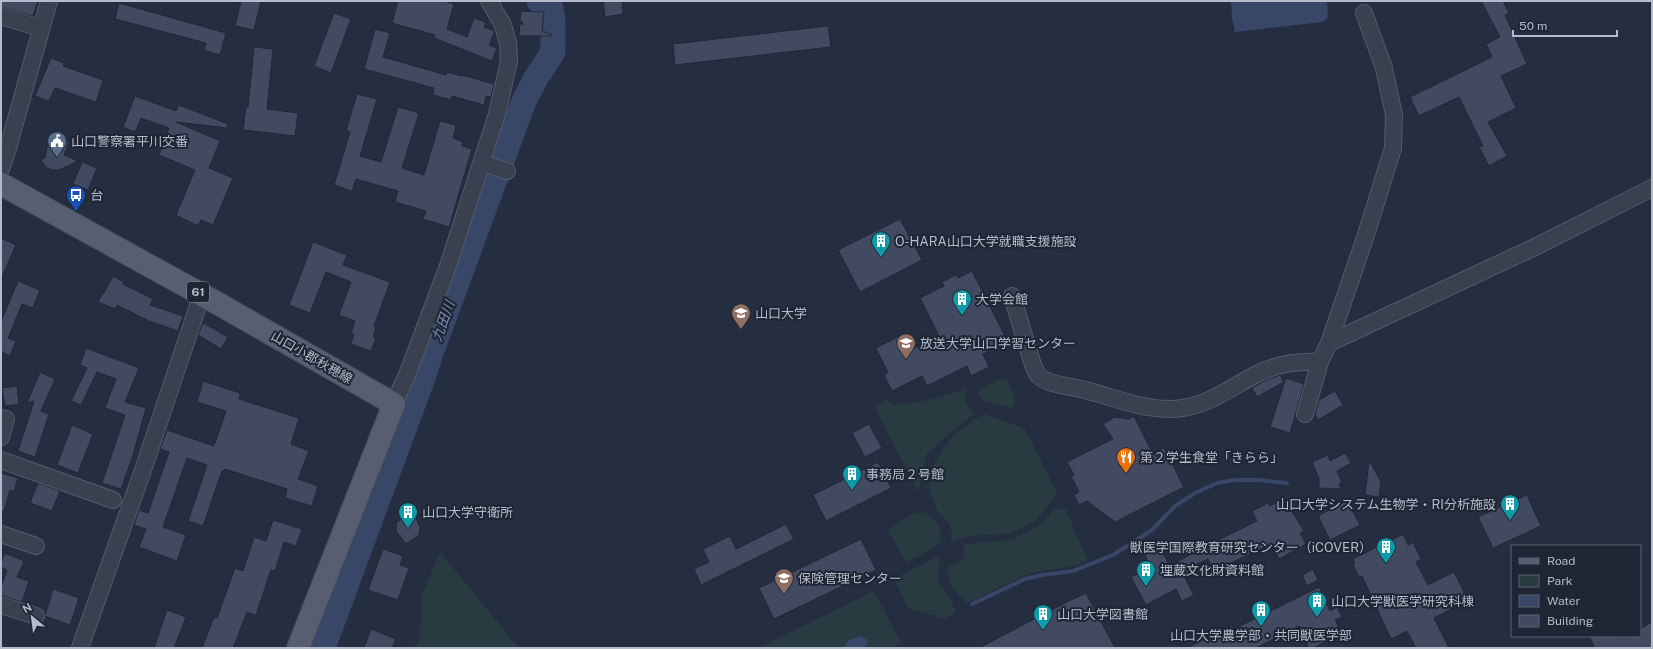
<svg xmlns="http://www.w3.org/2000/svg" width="1653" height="649" viewBox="0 0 1653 649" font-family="'Public Sans','Noto Sans JP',sans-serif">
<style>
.green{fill:#273b41}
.water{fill:#384668}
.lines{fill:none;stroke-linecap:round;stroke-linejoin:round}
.stream{stroke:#384668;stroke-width:4}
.river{stroke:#384668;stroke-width:25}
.building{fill:#414a60;stroke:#202737}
.street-casing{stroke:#545b6a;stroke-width:18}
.primary-casing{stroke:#424959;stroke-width:24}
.street{stroke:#394050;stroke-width:16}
.primary{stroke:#575e70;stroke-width:22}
.labels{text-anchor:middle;stroke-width:4;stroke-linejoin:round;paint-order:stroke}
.shield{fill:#1e2535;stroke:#888e9d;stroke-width:1}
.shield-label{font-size:12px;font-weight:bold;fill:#b5bbca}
.poi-label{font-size:13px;fill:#b5bbca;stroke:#1e2535;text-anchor:start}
.street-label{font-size:13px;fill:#b5bbca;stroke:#1e2535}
.water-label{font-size:14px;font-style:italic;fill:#7c8db2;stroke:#1e2535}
</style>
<rect width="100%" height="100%" fill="#252d40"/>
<path class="green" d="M1001 379 1007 380C1012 390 1019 397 1012 408L983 400 979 396V390Z
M966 389C963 401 966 405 975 413L954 429 926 455 918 493 875 408 886 399C888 401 890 403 893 404 907 407 952 394 966 389Z
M985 414 1025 429 1057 493 1037 520 1009 534 974 535 951 541C951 537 952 532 951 529 949 521 942 518 938 512 936 508 933 502 932 498 919 466 958 425 985 414Z
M1065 508 1088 561 1077 565 1030 573 967 603C954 591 946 584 949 566L960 561 965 557 963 544 1012 540 1039 526 1055 509Z
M926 512C939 523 940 526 941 543L906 563 888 530 912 514Z
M440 552 519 648H415L420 636 422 595Z
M936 557 940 559 938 582 950 599 956 612 944 619 908 608 894 579Z
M874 591 901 643 892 648H758Z"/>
<path class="water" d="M1231 1H1327L1328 17 1323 22 1235 32 1232 18Z
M861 636 865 638 868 642 866 648H843L849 640Z"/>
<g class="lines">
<path class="stream" d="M972 604 1025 579 1042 575 1073 571 1113 555 1152 530 1175 506 1195 493 1217 483 1234 480H1259L1287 483"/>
<path class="river" d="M323 648 423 378 431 353 524 101 536 78 553 52V22L551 8 539 1"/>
</g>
<path class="building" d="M1 1H38L33 16 1 7Z
M241 1H261L254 30 235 26Z
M398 1H444L454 4 447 29 467 37 474 18 486 22 484 27 495 31 489 45 497 48 492 61 434 38 435 35 392 23Z
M603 1H622L623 14 605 17Z
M1481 1H1503L1509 13 1505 15 1527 64 1501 76 1516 108 1488 122 1507 156 1489 166 1479 147 1483 146 1459 97 1419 116 1410 97 1492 57 1486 44 1500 37Z
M119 3 226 33 220 55 204 50 206 43 115 19Z
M521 11 544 12 542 31 551 34V36H519L520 23 524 25 520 20Z
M334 13 351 19 331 73 314 66Z
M828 26 831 47 675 65 673 44Z
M375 29 390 33 383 57 446 75 447 72 462 76V75L494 84 491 97 486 96 484 105 452 96 451 100 433 95 434 88 364 69Z
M254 47 273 49 267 109 298 113 295 136 243 130 246 107H248Z
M51 58 64 63 63 66 103 80 96 102 55 88 49 101 35 96Z
M357 94 377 99 360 156 381 162 398 107 419 113 402 168 424 175 440 121 456 125 453 138 463 142 462 146 472 149 449 227 423 219 426 211 395 202 398 191 356 179 352 191 334 185 350 132 346 131Z
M135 96 176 111 179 105 228 124 227 128 176 122 220 141 209 168 233 178 213 225 201 220 198 226 176 215 195 170 159 155 169 128 141 118 135 132 123 127Z
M49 137 69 142 64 155 78 161 59 170H53L47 168 41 160 45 158Z
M82 162 97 168 88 190 73 184Z
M900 219 922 260 860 292 838 250Z
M1 238 16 245 1 279Z
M313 242 347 255 343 265 390 282 374 326 376 327 373 337 376 338 371 351 351 344 354 334 351 333 355 321 339 315 351 282 326 272 310 313 289 305Z
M972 271 1008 342 983 354 989 367 971 376 967 366 927 386 922 376 892 391 884 375 888 373 876 348 905 333 913 349 939 336 920 298 944 286 942 282 956 275 958 278Z
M113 276 124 282 123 284 153 299 150 305 183 316 178 331 149 321 117 305 115 309 98 302 103 293H104Z
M18 281 40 290 33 308 22 304 8 338 16 341 10 356 2 352 1 354V322Z
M203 323 228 337 221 349 198 335Z
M86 348 139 368 125 402 146 408 133 455 121 489 102 483 125 415 105 408 116 379 97 372 81 405 71 401 87 368 80 365Z
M40 372 55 379 41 411 49 414 35 457 18 451 34 401 27 403Z
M1280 375 1284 382 1257 397 1252 388 1266 380Z
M1286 378 1304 384 1290 433 1270 427Z
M203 381 240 393 239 399 299 418 291 444 309 451 298 479 318 486 312 506 285 498 287 489 225 469 224 471H222L203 526 188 521 207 465 187 458 163 527 186 535 177 561 139 547 146 529 134 525 139 510 148 513 169 452 160 449 167 430 214 446 226 411 197 402Z
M17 386 19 404 5 406 2 388Z
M1335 391 1343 405 1318 420 1315 414 1319 400Z
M1134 416 1153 454 1164 448 1184 487 1115 522 1087 501 1079 505 1074 495 1079 492 1071 476 1074 475 1067 462 1113 439 1103 424 1115 417 1129 419Z
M869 424 882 448 865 457 852 433Z
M72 425 93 434 78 473 57 465Z
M1345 453 1351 463 1337 471 1342 483 1339 484 1341 489 1319 488V479L1312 462 1328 455 1330 461Z
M1369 460 1381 482 1379 497 1365 495Z
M878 462 891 488 826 521 813 495Z
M1 473 18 478 14 492 10 490 4 511H1Z
M38 483 60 491 52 511 30 503Z
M1527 495 1541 526 1493 548 1478 517Z
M1284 498 1304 531 1300 533 1306 544 1279 559 1271 544 1214 571 1208 559 1187 569 1189 573 1184 576 1194 595 1182 601 1176 589 1146 605 1131 577 1151 567 1142 550 1157 542 1170 566 1196 551 1257 521 1252 511 1268 503 1270 506Z
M1344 502H1348L1360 525 1330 540 1318 516Z
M406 516 415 517 420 527 419 535 406 544 396 531 397 522Z
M273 520 302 529 296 546 284 542 275 571 271 570 256 615 247 612 233 648H202L214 617 217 618 235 568 243 571 254 537 266 541Z
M786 524 794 539 701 585 694 569 709 562 703 549 730 536 736 549Z
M1403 534 1408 545 1413 542 1421 559 1416 562 1428 585 1454 572 1468 600 1434 618 1449 648H1416L1407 631 1391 639 1362 576 1359 577 1353 565 1355 564 1353 559Z
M861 539 876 570 774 619 759 588Z
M383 549 403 556 400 565 409 568 398 600 368 590Z
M5 553 24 561 17 577 29 581 22 602 1 595V587L7 570 1 567V562Z
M1313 569 1318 580 1307 586 1302 575Z
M1319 587 1330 611 1337 607 1342 617 1335 620 1342 634 1313 648H1309L1299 626 1256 648H1187L1232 625 1234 629Z
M53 589 79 598 70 625 45 616Z
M1086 593 1115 648H979L1063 604Z
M167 610 186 617 174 648H154Z
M1652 622V648H1595L1589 636H1623V638L1626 636H1640V629Z
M371 629 396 639 392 648H364Z"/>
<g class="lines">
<defs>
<path id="street" d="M1 16 40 28
M482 163 507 171
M1 169 6 155 49 1
M1012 296 1033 365C1035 369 1036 373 1039 376 1048 385 1072 386 1085 390 1117 398 1149 413 1183 408 1210 404 1232 387 1255 375 1275 364 1298 361 1320 362
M1329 343 1535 247 1652 188
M394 404 409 370 448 266 497 114 509 61 508 43 503 25 489 1
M1305 414 1320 362 1329 343 1365 238 1393 148 1394 115 1384 68 1364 13
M1 418 6 419 1 437
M1 460 113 500
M1 534 36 546
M1 605 36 616
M80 648 142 473 202 294"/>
<path id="primary" d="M1 184 217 303 394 404 298 648"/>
</defs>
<use href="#street" class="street-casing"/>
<use href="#primary" class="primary-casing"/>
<use href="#street" class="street"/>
<use href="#primary" class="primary"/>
</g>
<defs>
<symbol id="civic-pin" viewBox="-11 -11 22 30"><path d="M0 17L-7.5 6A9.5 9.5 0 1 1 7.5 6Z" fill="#5c6f8a" stroke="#1e2535"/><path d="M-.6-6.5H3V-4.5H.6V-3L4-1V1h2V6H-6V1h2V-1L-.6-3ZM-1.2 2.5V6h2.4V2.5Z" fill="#fff"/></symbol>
<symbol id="bus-pin" viewBox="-11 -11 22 30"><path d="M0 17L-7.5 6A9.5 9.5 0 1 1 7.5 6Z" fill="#1a4fb4" stroke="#1e2535"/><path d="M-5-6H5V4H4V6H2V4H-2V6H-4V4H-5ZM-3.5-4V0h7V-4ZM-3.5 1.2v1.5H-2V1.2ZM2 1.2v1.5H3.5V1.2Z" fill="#fff"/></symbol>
<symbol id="building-pin" viewBox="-11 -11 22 30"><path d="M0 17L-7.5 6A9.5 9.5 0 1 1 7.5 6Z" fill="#0f9aa8" stroke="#1e2535"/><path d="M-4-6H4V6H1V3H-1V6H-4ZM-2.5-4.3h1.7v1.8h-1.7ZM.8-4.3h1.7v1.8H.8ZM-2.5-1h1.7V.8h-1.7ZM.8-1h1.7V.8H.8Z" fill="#fff"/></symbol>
<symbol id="university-pin" viewBox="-11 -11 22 30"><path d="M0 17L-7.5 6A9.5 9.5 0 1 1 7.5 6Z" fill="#8d6e63" stroke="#1e2535"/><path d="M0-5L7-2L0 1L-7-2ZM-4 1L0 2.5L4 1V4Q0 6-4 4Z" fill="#fff"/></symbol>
<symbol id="restaurant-pin" viewBox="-11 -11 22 30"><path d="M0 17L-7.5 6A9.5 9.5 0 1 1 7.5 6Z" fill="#e8710a" stroke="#1e2535"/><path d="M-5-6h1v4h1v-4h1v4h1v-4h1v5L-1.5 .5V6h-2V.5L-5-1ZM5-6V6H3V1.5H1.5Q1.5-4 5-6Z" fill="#fff"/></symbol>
</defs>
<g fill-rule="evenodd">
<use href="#civic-pin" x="46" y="130" width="22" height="30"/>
<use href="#bus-pin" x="65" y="184" width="22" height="30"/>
<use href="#building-pin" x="870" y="230" width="22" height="30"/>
<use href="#building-pin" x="951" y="288" width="22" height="30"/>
<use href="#university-pin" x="730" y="302" width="22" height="30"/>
<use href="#university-pin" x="895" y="332" width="22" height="30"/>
<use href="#restaurant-pin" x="1115" y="446" width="22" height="30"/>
<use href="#building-pin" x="841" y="463" width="22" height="30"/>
<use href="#building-pin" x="1499" y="493" width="22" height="30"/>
<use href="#building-pin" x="397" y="501" width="22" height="30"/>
<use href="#building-pin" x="1375" y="536" width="22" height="30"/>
<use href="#building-pin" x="1135" y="559" width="22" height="30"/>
<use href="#university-pin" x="773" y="567" width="22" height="30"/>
<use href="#building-pin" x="1306" y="590" width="22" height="30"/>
<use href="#building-pin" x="1250" y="599" width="22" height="30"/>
<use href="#building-pin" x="1032" y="603" width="22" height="30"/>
</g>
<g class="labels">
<rect class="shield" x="187" y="282" width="22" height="20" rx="3"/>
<g class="shield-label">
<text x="198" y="296">61</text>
</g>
<g class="poi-label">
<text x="71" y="146">山口警察署平川交番</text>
<text x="90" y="200">台</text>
<text x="895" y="246">O-HARA山口大学就職支援施設</text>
<text x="976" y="304">大学会館</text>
<text x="755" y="318">山口大学</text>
<text x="920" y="348">放送大学山口学習センター</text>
<text x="1140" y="462">第２学生食堂「きらら」</text>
<text x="866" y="479">事務局２号館</text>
<text x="1496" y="509" text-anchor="end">山口大学システム生物学・RI分析施設</text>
<text x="422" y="517">山口大学守衛所</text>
<text x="1372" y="552" text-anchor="end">獣医学国際教育研究センター（iCOVER）</text>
<text x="1160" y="575">埋蔵文化財資料館</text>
<text x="798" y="583">保険管理センター</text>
<text x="1331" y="606">山口大学獣医学研究科棟</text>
<text x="1057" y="619">山口大学図書館</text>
<text x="1261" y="640" text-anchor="middle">山口大学農学部・共同獣医学部</text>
</g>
<g class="street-label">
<text transform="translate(312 357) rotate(30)" y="5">山口小郡秋穂線</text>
</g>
<g class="water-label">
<text transform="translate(443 321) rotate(-70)" y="5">九田川</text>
</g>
</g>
<rect width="1653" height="649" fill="none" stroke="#b5bbca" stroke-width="4"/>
<rect x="1511" y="545" width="130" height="92" fill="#1e2535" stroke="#5a6171"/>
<rect x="1519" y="558" width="20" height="6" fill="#575e70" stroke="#5a6171"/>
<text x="1547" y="565" font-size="12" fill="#b5bbca">Road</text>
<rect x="1519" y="575" width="20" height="12" fill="#273b41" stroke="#5a6171"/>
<text x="1547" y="585" font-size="12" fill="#b5bbca">Park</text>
<rect x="1519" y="595" width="20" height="12" fill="#384668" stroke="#5a6171"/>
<text x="1547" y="605" font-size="12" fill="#b5bbca">Water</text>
<rect x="1519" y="615" width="20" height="12" fill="#414a60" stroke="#5a6171"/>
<text x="1547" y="625" font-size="12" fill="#b5bbca">Building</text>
<g transform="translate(32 617) rotate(331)" stroke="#1e2535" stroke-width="3" paint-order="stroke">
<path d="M0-3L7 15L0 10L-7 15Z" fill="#b5bbca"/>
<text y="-6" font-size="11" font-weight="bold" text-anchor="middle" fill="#b5bbca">N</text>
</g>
<path d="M1513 30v6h104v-6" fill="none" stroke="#b5bbca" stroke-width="2"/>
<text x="1519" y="30" font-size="12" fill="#b5bbca" stroke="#1e2535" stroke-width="3" paint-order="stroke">50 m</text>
</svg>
